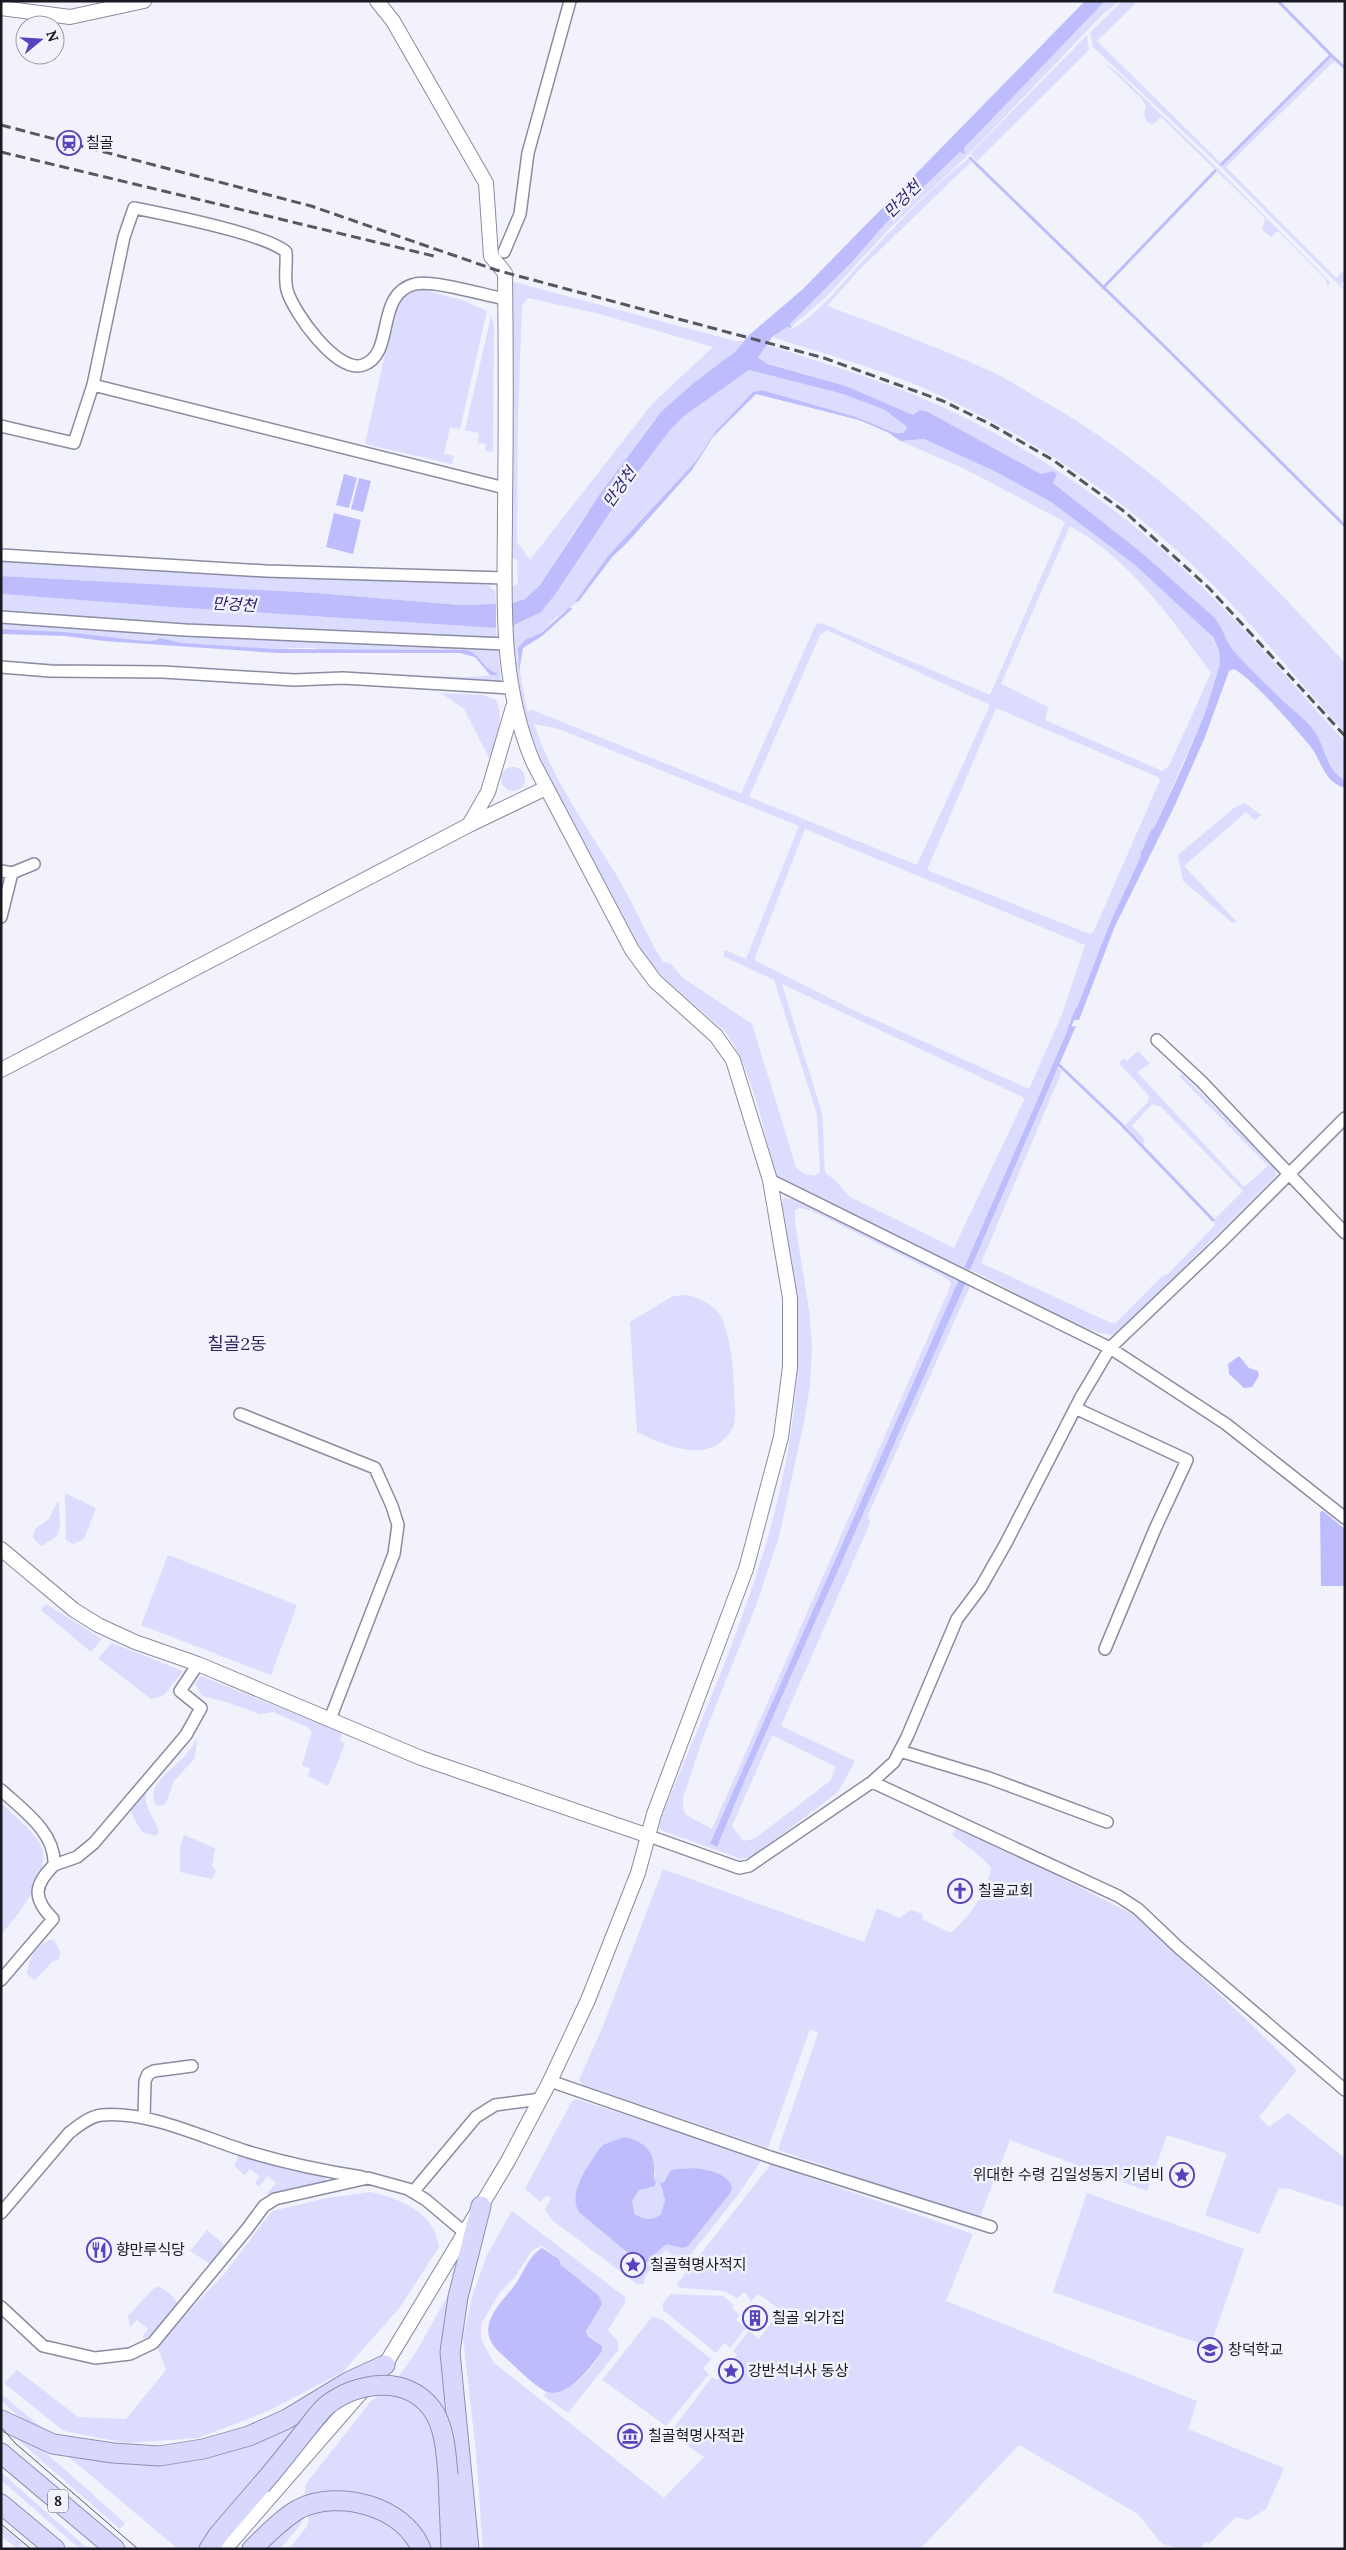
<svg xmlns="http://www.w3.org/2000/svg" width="1346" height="2550" viewBox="0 0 1346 2550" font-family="Lora,'Noto Sans KR',serif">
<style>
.green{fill:#dbdcfe;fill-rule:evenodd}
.water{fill:#bdbdfe}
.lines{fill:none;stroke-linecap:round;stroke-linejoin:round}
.stream{stroke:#bdbdfe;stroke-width:3}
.minor-casing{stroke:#8b8ba1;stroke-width:14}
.tertiary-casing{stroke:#8b8ba1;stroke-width:16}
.trunk-casing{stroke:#8f8fb1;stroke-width:21}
.minor{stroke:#fff;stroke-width:11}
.tertiary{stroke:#fff;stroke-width:14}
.trunk{stroke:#d8d8fe;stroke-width:19}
.tram{stroke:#575760;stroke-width:1}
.rail{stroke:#575760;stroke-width:3;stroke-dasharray:10 5;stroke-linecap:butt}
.trunk-bridge-casing{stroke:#8f8fb1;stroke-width:21;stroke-linecap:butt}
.trunk-bridge{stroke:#d8d8fe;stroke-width:19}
.labels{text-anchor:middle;stroke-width:5;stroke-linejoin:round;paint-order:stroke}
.shield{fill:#f1f2fb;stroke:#5a5a63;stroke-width:1}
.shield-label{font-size:14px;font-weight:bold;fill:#191922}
.poi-label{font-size:15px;fill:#191922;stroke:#f1f2fb;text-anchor:start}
.water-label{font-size:16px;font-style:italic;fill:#2a1e67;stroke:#f1f2fb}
.quarter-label{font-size:18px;fill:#2d2661;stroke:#f1f2fb}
</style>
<rect width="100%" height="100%" fill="#f1f2fb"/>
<path class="green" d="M1105 1H1119L1104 13 969 154 890 228 826 297 792 326 790 324 853 261 885 224 960 152 964 154V148Z
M1122 1H1138L1097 41 1222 164 1331 57 1335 60 1226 167 1336 278 1345 269V280L1341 284 1345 291 1220 166 1093 47 1090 33Z
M1087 35 1089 50 977 161 971 155 975 149Z
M1104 63 1116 71 1218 169 1330 282 1328 287 1325 279 1278 231 1271 237 1262 230 1265 220 1263 216 1161 117 1153 124 1147 122 1144 115 1146 106 1142 99Z
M968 159 971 162 860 269 827 306C881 326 935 346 988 370 1003 376 1017 386 1031 394 1154 461 1251 560 1345 663V733C1300 683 1257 629 1209 581 1126 498 1026 433 919 386 871 366 821 353 772 337L787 327 791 329C817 317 848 276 868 255 897 224 935 184 968 159Z
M514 282 735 341H744L736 351 696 381 653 421 577 527 540 585 525 599 510 604 511 587 518 584 517 560 508 557 510 284ZM528 298 596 313 713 347 652 404 530 560 517 542 518 415 522 305Z
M420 289 462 300 487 311 460 429 450 427 444 454 454 456 452 464 365 444 395 309 405 294Z
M491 316 494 324 493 452 485 451 486 444 478 443 479 433 465 430Z
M767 345C817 361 868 376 917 396 1013 436 1103 495 1179 565 1239 620 1291 683 1345 742V780C1327 771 1326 751 1317 735 1309 721 1294 711 1282 700 1266 684 1248 667 1233 650 1225 640 1223 627 1214 617L1142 553 1058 487 1053 483 1057 474 1052 471 1041 474 928 412 913 415 846 386 760 361 758 358Z
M749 370 843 394 885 410 907 427 904 433H895L856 417 762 390 753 392 716 431 696 461 608 556 575 602H578L555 618 539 635 529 638 517 655 527 711 532 710 741 794 813 631 816 625 821 623 990 695 1065 522 965 469 900 441 924 439 996 472 1051 502 1135 565 1208 630 1219 651 1220 664 1205 713 1089 976 1072 1020 1069 1021V1027L964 1268 779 1180 774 1175C764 1130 753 1072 727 1034L662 976 644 955 535 751 521 716 511 627C550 614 570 572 591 540 615 504 640 461 670 429 692 406 721 385 749 370ZM1070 526C1130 559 1171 618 1211 673L1169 766 1162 771 1045 720 1048 707 1001 684ZM827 630 990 705 917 865 749 797 820 635ZM996 708 1158 777 1160 780 1094 931 1090 934 927 870ZM534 724 559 729 799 826 746 959 725 950 723 956 774 980 817 1114 820 1172 814 1176 803 1173 796 1167 752 1024 683 978 670 963 663 962C645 933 632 900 614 871 585 825 551 776 534 724ZM805 829 1085 945 1061 1017 1029 1089 853 1010 754 960ZM782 984 1025 1098 954 1248 850 1197 834 1179 825 1173 822 1113Z
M1 560 319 578 341 575 488 585 495 591 496 604 460 605 319 593 1 576Z
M1 594 171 607 496 628 497 642 1 615Z
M1 618 498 645 501 681 1 664V661L214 671 473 677 493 675 497 673C483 670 482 654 466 650L326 651C312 645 291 649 276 649 240 648 191 650 157 638L151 641 108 639 65 632 1 629Z
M441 693 483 695 496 700C504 715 498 743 489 758L464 709Z
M501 779a12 12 0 1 1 24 0a12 12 0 1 1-24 0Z
M1245 803 1261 815 1255 820 1246 812 1184 866 1236 921 1234 924 1183 881 1178 855 1235 807Z
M1138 1051 1150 1064 1137 1072 1244 1187 1268 1166 1179 1076 1182 1074 1275 1167 1276 1175 1117 1335C1083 1337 1006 1284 970 1270L1058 1068 1062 1071 981 1263 1111 1323H1116L1161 1277 1169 1273 1214 1226 1215 1219 1243 1191 1161 1107 1152 1104 1132 1126 1145 1140 1143 1144 1125 1125 1148 1102 1149 1096 1119 1063 1124 1058 1127 1061Z
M784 1198 800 1200 960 1277 710 1845 717 1847 744 1782 967 1280 971 1284 868 1515 870 1523 781 1726 855 1761 838 1792 753 1856 741 1859 663 1831 660 1828 659 1823C724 1663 800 1508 798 1331 798 1290 787 1247 781 1207ZM800 1208 810 1210 941 1275 950 1281 951 1285 712 1829 686 1815 683 1809V1798L702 1740 757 1603 779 1537 804 1422 810 1385 812 1347 809 1310 795 1222V1210ZM772 1735 836 1767 830 1781 754 1839 743 1841 732 1826Z
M687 1295C701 1299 714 1304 721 1317 730 1333 734 1371 734 1389 734 1399 737 1418 733 1427 712 1467 666 1446 637 1432L630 1322 673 1296Z
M65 1493 96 1508 84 1539 73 1544 66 1540Z
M57 1502 59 1504 60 1528 56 1537 41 1546 33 1538 35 1529 49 1519Z
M168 1555 297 1605 271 1675 141 1625Z
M46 1604 102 1639 91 1652 41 1610Z
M112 1643 183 1671 164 1695 151 1699 98 1658Z
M201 1676 342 1733 340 1741 345 1744 328 1786 308 1776 310 1769 302 1765 312 1732 307 1727 273 1712 260 1714 226 1702 202 1696 195 1683Z
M197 1738 195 1758 174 1781 166 1803 162 1806 156 1805C144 1785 175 1768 186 1755 190 1750 194 1744 197 1738Z
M146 1786V1804L159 1831 156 1836 142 1832 132 1815 130 1808Z
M1 1803C12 1814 32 1830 39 1842 56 1870 18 1914 1 1935Z
M957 1829 1038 1866 1136 1916 1251 2024 1297 2070 1259 2117 1269 2127 1288 2113 1345 2158V2207L1290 2189 1279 2188 1259 2234 1205 2215 1227 2154 1167 2135 1147 2191 1010 2140 979 2219 778 2150 818 2033 810 2029 768 2148 583 2085 579 2080 603 2026 663 1869 864 1942 877 1908 900 1918 911 1910 922 1914 923 1920 951 1933C970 1915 988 1893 991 1867L973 1850 952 1835Z
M184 1835 215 1848 212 1866 216 1871 212 1879 180 1872V1848Z
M49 1940H54L60 1951 59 1959 52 1962 35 1980 27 1974C29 1958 35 1948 49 1940Z
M576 2099 762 2159 738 2195 683 2264 666 2250 646 2275 643 2284H637L552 2220 545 2209 551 2198 547 2195 541 2202 525 2189 572 2101ZM624 2137C641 2140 654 2151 655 2169 656 2175 654 2179 656 2185L639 2190 632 2201 636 2214C644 2220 653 2221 661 2214L665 2200 660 2187 670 2171 689 2167 682 2248 666 2244 646 2263 642 2264 605 2144Z
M240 2153 295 2171 319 2174 324 2176 327 2181 325 2184 271 2196 267 2193 276 2183 268 2176 259 2186 255 2183 260 2176 250 2169 245 2175 234 2166Z
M771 2164 973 2234 946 2301 1197 2401 1188 2429 1284 2468 1266 2509 1248 2520 1236 2517 1210 2543 1204 2542 1201 2549H1183L1162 2544 1138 2514 1019 2445 920 2549H483L476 2452 463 2337 473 2294 487 2255 512 2211 625 2297V2303L608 2330 618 2342V2350L568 2413 544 2396 546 2391C571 2394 593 2370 603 2349L600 2344 587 2334V2328L559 2259 542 2246 534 2249 529 2255 515 2277 500 2292 481 2324V2339L494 2363 664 2498 704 2457 670 2433 712 2377 717 2380 722 2373 729 2379 739 2367 732 2361 737 2355 733 2351 749 2331 759 2339 781 2310 758 2294 751 2301 745 2292 737 2298 724 2291 683 2288 678 2287 677 2284Z
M371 2192C401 2199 435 2213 439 2247L400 2307 343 2372 268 2411 198 2438 126 2443 64 2431 4 2383 17 2370 78 2417 126 2419 166 2370 157 2345 225 2273 272 2211 327 2198Z
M1087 2193 1244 2249 1210 2347 1053 2292Z
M207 2230 227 2247 210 2264 190 2251Z
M159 2287C167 2290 177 2298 178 2307L150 2338H144L142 2337 148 2329 137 2320 130 2327 128 2316 154 2288Z
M451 2290 446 2549H427L402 2517 305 2501V2485L371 2401C406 2381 430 2325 451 2290Z
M671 2294 723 2296 734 2305 732 2308 740 2315 736 2320 746 2328 730 2348 724 2343 716 2353 663 2310V2303Z
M652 2317 661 2319 711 2359 703 2369 709 2374 666 2426 602 2380Z
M1 2394 41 2427 29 2425 1 2401Z
M316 2407 199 2549H178L69 2457 72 2453 131 2461Z
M17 2436 46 2445 45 2452 125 2523 120 2529 18 2440Z
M2 2473 88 2549H80L1 2480Z
M333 2507 365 2510 384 2519 415 2549H289L308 2525 309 2513Z
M303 2515 301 2524 280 2549H263Z
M1 2526 22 2543 18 2549 1 2536Z"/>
<path class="water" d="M1085 1H1105L964 148 965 154 960 152 885 224 853 261 790 324 792 328 787 327 772 337 758 358 768 364 846 386 913 415 920 410 928 412 1041 474 1052 471 1057 474 1053 483 1058 487 1142 553 1214 617C1223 627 1225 640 1233 650 1248 667 1266 684 1282 700 1294 711 1309 721 1317 735 1326 751 1327 771 1345 780V788C1324 782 1322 762 1311 747 1295 728 1255 681 1234 669L1229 671 1205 737 1175 805 1115 926 1079 1020H1072L1111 921 1182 768 1205 713 1220 664 1219 651 1213 637 1135 565 1051 502 996 472 924 439 900 441 889 433 859 420 756 394 713 437 692 470 627 543 613 556 579 601 575 602 608 556 696 461 716 431 753 392 762 390 856 417 895 433H904L907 427 885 410 843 394 749 370 685 415 670 430 626 488 557 592 541 612 511 627 510 604 525 599 540 585 600 494 660 413 696 381 736 351 749 335 803 289Z
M344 474 357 478 349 508 336 505Z
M359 478 371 481 363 512 351 509Z
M334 513 361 520 353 554 326 547Z
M1 576 317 593 460 605 496 604V628L171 607 1 594Z
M570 607 572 609 542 636 523 648 519 672 518 648 525 640 541 633Z
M1 629 65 632 135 640 151 641 160 638 181 643 276 649 466 650C481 653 483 670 497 673V675H490L475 657 460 653H276L104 641 65 636 1 634Z
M1076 1026 970 1270 964 1268 1069 1027Z
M960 1277 967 1280 744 1782 717 1847 710 1844Z
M1239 1356 1249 1368 1258 1371 1259 1376 1252 1387 1244 1388 1229 1374 1228 1364Z
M1323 1511 1345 1529V1586H1321L1320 1512Z
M624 2137C645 2141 657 2154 654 2175 654 2181 657 2180 655 2186L639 2190 632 2201 635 2214C644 2220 653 2221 661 2214L665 2200 660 2183 664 2182 670 2171C686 2165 726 2168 732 2187L731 2192 688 2246 682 2248 666 2244 646 2263 639 2262 579 2212C567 2194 589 2164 600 2148L605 2144Z
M542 2248 559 2259 561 2265 599 2296 602 2304 586 2331 588 2336 602 2346V2351C592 2366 566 2401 545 2391 530 2383 511 2362 498 2351 473 2325 502 2303 517 2282 525 2269 529 2256 542 2248Z"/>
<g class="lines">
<path class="stream" d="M1278 1 1331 55
M970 158 1162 344 1345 526
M1222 164 1331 55 1345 68
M1103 288 1215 171
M1142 854 1153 830
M1069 1029 1077 1009
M1059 1065 1120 1123 1213 1220"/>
<defs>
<path id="minor" d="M504 252 520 214 528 153 570 1
M93 385 505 488
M1 426 74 443 93 385 124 237 134 208C164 214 267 234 286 252 287 264 284 278 287 290 293 312 337 374 363 365 396 354 374 294 415 284 434 280 484 295 505 299
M1 555 266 571 505 578
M1 617 185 630 505 644
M1 667 50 671 163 672 294 680 343 678 511 688
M1 871 12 873 34 864
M1 917 12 873
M1157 1040 1202 1082 1345 1233
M770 1180 1110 1348 1226 1424 1345 1518
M1075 1408 1187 1460 1155 1529 1105 1649
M240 1414 375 1468 392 1506 398 1525 394 1554 330 1719
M900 1751 989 1778 1107 1822
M872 1782 1118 1896 1138 1909 1179 1948 1345 2090
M1 1790C23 1810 56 1833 54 1865 34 1885 32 1898 53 1919L1 1980
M646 1835 739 1868 749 1866 872 1782 894 1762 907 1737 957 1619 981 1587 1006 1543 1081 1397 1110 1348 1220 1243 1345 1118
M54 1865 77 1857 94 1843 186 1735 201 1708 180 1691 198 1664
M550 2081 770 2157 991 2227
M144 2117 145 2081 148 2074 154 2071 192 2066
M413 2192 476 2117 495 2105 541 2099
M1 2213 69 2133C78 2126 90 2116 102 2115 150 2111 203 2138 249 2152 286 2163 324 2171 362 2177
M1 2307 43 2346 95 2358 130 2354 153 2343 247 2229 264 2206 275 2199 368 2178 408 2189 426 2200 464 2232"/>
<path id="tertiary" d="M1 8 70 17 144 1
M469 825 488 792 513 707
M1 1070 469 825 546 788
M1 1549 74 1610 98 1625 135 1642 198 1664 421 1758 646 1835
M225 2549 385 2365 508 2161 550 2081 588 2000 638 1873 654 1814 746 1569 781 1437 790 1367V1298L770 1180 733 1060 716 1036 655 981 632 950 533 762C498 678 505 597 505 508 506 429 506 351 505 273L491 256 486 183 393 21 377 1"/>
<path id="trunk" d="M1 2420 53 2444 113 2453 159 2456 203 2449 249 2436 287 2419 348 2382 385 2365
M1 2453 115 2549
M448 2475 451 2549
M1 2504 55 2549
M209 2549 218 2535 261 2485
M252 2549C267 2535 281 2519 299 2509 338 2489 404 2506 421 2549
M469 2549 450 2352 458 2297 481 2206"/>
</defs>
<use href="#minor" class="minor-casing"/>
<use href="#tertiary" class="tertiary-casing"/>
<use href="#trunk" class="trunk-casing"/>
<use href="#minor" class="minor"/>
<use href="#tertiary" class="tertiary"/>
<use href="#trunk" class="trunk"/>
<path class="tram" d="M1 2427 15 2443 138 2549
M1 2524 31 2549"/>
<path class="rail" d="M1 125 311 206 496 270 824 358 943 401 990 424 1053 460 1125 512 1209 588 1345 736
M1 152 438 257"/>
<defs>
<path id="trunk-bridge" d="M261 2485C276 2468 290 2450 304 2432 311 2424 318 2413 326 2406 356 2382 406 2374 432 2409 445 2427 446 2453 448 2475"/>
</defs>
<use href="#trunk-bridge" class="trunk-bridge-casing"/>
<use href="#trunk-bridge" class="trunk-bridge"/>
</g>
<defs>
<symbol id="station-ring" viewBox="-11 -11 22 22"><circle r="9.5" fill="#f1f2fb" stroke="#5644bc" stroke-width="1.5"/><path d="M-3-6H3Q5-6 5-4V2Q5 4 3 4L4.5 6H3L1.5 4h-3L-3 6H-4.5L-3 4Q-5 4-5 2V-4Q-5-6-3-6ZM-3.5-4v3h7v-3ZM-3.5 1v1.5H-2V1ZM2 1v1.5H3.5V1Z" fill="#5644bc"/></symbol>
<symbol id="church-ring" viewBox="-11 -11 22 22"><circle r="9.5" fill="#f1f2fb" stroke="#5644bc" stroke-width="1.5"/><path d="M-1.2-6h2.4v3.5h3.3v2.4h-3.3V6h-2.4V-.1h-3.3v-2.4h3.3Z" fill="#5644bc"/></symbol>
<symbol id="sight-ring" viewBox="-11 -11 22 22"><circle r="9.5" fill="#f1f2fb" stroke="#5644bc" stroke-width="1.5"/><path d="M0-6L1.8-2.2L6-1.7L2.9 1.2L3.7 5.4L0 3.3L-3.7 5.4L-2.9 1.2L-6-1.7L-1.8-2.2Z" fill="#5644bc"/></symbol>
<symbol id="restaurant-ring" viewBox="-11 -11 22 22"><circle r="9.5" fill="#f1f2fb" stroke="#5644bc" stroke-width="1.5"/><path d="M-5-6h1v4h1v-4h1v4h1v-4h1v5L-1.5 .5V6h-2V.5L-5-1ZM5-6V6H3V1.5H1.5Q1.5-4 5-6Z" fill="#5644bc"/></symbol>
<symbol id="building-ring" viewBox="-11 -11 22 22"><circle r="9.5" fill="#f1f2fb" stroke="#5644bc" stroke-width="1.5"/><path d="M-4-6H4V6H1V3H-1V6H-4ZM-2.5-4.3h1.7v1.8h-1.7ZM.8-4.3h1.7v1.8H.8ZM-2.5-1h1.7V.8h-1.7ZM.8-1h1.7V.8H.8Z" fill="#5644bc"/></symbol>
<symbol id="school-ring" viewBox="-11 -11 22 22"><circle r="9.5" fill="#f1f2fb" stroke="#5644bc" stroke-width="1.5"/><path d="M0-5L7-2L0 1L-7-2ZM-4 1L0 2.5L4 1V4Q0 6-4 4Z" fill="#5644bc"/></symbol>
<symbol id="museum-ring" viewBox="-11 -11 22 22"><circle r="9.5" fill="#f1f2fb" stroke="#5644bc" stroke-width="1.5"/><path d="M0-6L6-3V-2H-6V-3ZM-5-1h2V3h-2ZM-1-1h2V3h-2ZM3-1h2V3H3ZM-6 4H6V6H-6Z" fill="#5644bc"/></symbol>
</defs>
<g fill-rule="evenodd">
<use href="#station-ring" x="55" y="129" width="28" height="28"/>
<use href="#church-ring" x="946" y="1877" width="28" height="28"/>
<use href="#sight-ring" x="1168" y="2161" width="28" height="28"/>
<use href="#restaurant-ring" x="85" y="2236" width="28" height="28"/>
<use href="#sight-ring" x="619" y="2251" width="28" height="28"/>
<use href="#building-ring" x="741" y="2304" width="28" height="28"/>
<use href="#school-ring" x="1196" y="2336" width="28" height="28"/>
<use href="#sight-ring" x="717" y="2357" width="28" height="28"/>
<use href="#museum-ring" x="616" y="2422" width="28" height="28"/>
</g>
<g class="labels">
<rect class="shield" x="48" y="2489.5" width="20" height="23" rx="4"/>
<g class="shield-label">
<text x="58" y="2506">8</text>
</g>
<g class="poi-label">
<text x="86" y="148">칠골</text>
<text x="978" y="1896">칠골교회</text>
<text x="1164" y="2180" text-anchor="end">위대한 수령 김일성동지 기념비</text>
<text x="116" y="2255">향만루식당</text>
<text x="650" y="2270">칠골혁명사적지</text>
<text x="772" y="2323">칠골 외가집</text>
<text x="1228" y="2355">창덕학교</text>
<text x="748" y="2376">강반석녀사 동상</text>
<text x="648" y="2441">칠골혁명사적관</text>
</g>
<g class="water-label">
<text transform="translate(902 199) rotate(-45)" y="6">만겅천</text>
<text transform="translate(619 487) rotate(-55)" y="6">만겅천</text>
<text transform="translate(234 604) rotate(3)" y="6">만겅천</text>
</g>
<g class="quarter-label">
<text x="237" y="1350">칠골2동</text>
</g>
</g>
<rect width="1346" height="2550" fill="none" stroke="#191922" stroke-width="5"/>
<g transform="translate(40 40) rotate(72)"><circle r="24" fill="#f1f2fb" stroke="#9b9ba4"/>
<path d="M0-4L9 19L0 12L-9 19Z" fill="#5644bc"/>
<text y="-8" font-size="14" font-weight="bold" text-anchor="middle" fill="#191922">N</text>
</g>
</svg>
